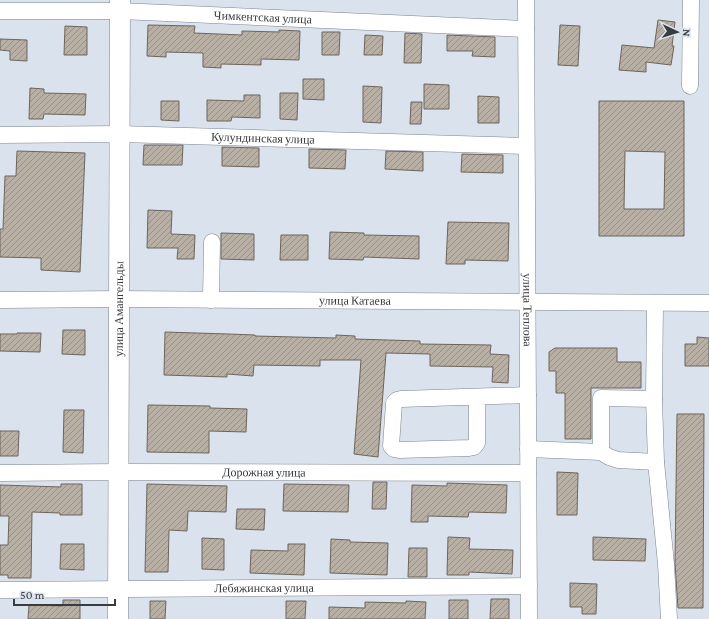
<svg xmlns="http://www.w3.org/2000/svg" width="709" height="619" viewBox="0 0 709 619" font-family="'Crimson Pro',serif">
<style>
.building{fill:url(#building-hatch);stroke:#6d655c;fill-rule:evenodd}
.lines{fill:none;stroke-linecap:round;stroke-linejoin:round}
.minor-casing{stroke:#7d858f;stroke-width:17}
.major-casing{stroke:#7d858f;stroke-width:21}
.minor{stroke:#fff;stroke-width:16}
.major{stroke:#fff;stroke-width:20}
.labels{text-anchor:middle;stroke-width:3.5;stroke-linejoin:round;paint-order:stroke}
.street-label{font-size:12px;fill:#383c40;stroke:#d9e2ed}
</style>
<defs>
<pattern id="building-hatch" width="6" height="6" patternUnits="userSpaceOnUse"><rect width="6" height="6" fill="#b8afa5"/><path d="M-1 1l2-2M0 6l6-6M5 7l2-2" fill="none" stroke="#979088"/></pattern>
</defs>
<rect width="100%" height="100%" fill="#d9e2ed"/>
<path class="building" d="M658 20 675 22 672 46H674L671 65 646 62V72L619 70 622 45 654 48Z
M148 25 195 26 194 33 242 35V31L279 32V30L300 31 299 60 261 59V65L221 64V68L203 67V53L166 52V57L147 56Z
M560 25 580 26 578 66 558 65Z
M65 26 87 27V55H64Z
M322 32H340L339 55H322Z
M405 33 422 34 421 63H404Z
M365 35 383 36 382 55H364Z
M447 35 495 37V57L472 56 473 51H447Z
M0 39 27 40V61L10 60V51L0 50Z
M303 79H324V100L303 99Z
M424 84 449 85V109H424Z
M363 86 382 87 381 123 363 122Z
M30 88 44 89V93L86 94 85 115 44 114 43 119H29Z
M280 93H298L297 120 280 119Z
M244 95H260V118L232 117 231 121H207V100L244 101Z
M478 96 499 97V123H478Z
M161 101H179V121L161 120Z
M599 101H684V236H599ZM625 151 665 152 664 209H624Z
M411 102H422L421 124H410Z
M144 145H183L182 165H143Z
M222 147 259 148V167L222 166Z
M309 149 346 150 345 169 309 168Z
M17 151 85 153 80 272 41 270V258L0 257V229H3L5 176H16Z
M386 151 423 152V171L385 169Z
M462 154 503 155V173L461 172Z
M148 210 172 211 171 234 195 235 194 259H177L178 248H147Z
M448 222 509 223 508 261 465 260V264H446Z
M330 232 364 233V235L419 236V259L364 257 363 260 329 259Z
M221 233 254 234V260L221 259Z
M281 235H308V260H280Z
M63 330H85V355L62 354Z
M165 332 228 334 255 335V336L336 338V335L355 336V339L420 341V344L491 345 490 354 509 355 508 383 492 382 493 367 430 366V354L386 353 378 457 354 454 361 360H320V366L254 365 253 376 227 374V377L164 375Z
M17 333H41L40 352 0 351V334H17Z
M697 337 709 338V366H685V344H697Z
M555 348H617V362H641V388H591V439H565V393H556V371H549V352Z
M148 405 210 406V408L247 409 246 432 209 431V453L147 452Z
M64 410H84L83 453 63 452Z
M677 414H704L703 608H678L675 563Z
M0 431H19L18 456H0Z
M557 472 578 473 577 515H557Z
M373 482H387L386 509H372Z
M447 483 507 485 506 513 469 512 468 517 428 516V522H411L412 485 447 486Z
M61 484H82V515H60V513L32 512 31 578H8V575H0V545H8L9 516H0V485L61 487Z
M147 484 227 486 226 512 188 511 187 531 169 530 168 572H145Z
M284 484 349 485 348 512 283 511Z
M237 509H265L264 530 236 529Z
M448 537 470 538 469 549 513 550 512 574 469 572V575H447Z
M593 537 646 539 645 561 593 560Z
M202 538 224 539V570L202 569Z
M331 539 350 540V542L388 543 387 575 330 573Z
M61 544H84V570L60 569Z
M288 544H305L304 575 250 573 251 550 288 551Z
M409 548H427V577H408Z
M570 583 597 584 596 614H582V607H570Z
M491 599H509V619H490Z
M63 600H80V619H28L29 605 63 606Z
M449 600H468V619H449Z
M150 601H166L165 619H150Z
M286 601H306L305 619H286Z
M406 601 426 602 425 619H329V607L365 608V602L406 603Z"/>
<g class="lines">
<defs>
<g id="minor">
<path id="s1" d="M526 0 529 619"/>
<path id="s2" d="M0 11H120L526 29"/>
<path d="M690 86 691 0"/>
<path id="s3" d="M0 135 120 134 526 146"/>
<path id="s4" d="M0 300 119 299 709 303"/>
<path d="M211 300 212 242"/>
<path d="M655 303 654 399 656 462 666 564 669 619"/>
<path d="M477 397V443L474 447 469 448 399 450 394 449 391 446 394 403 397 400 401 399 528 395"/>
<path d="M528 449 601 452 609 457 618 460 656 462"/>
<path d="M601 452V398L654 399"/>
<path id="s5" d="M0 473 119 472 528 473"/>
<path id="s6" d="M0 590 529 586"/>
</g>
<g id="major">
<path id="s7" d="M118 619 120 0"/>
</g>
</defs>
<use href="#minor" class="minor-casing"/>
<use href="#major" class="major-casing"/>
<use href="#minor" class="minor"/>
<use href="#major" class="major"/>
</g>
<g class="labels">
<g class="street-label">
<text dy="4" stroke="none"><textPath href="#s2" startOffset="263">Чимкентская улица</textPath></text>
<text dy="4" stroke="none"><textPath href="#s3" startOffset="263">Кулундинская улица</textPath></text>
<text dy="4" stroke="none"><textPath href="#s4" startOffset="355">улица Катаева</textPath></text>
<text dy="4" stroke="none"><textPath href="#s7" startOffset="310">улица Амангельды</textPath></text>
<text dy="4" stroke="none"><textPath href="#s1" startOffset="310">улица Теплова</textPath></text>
<text dy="4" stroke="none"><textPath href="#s5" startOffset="264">Дорожная улица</textPath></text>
<text dy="4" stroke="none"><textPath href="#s6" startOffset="264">Лебяжинская улица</textPath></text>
</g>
</g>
<g transform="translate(677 32) rotate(94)" stroke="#d9e2ed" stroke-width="3" paint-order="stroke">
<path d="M0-3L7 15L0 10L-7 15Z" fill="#383c40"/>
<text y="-6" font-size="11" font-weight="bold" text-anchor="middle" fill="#383c40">N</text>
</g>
<path d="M14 599v6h101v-6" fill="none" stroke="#383c40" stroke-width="2"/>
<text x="20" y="599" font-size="12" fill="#383c40" stroke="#d9e2ed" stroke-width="3" paint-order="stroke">50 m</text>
</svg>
